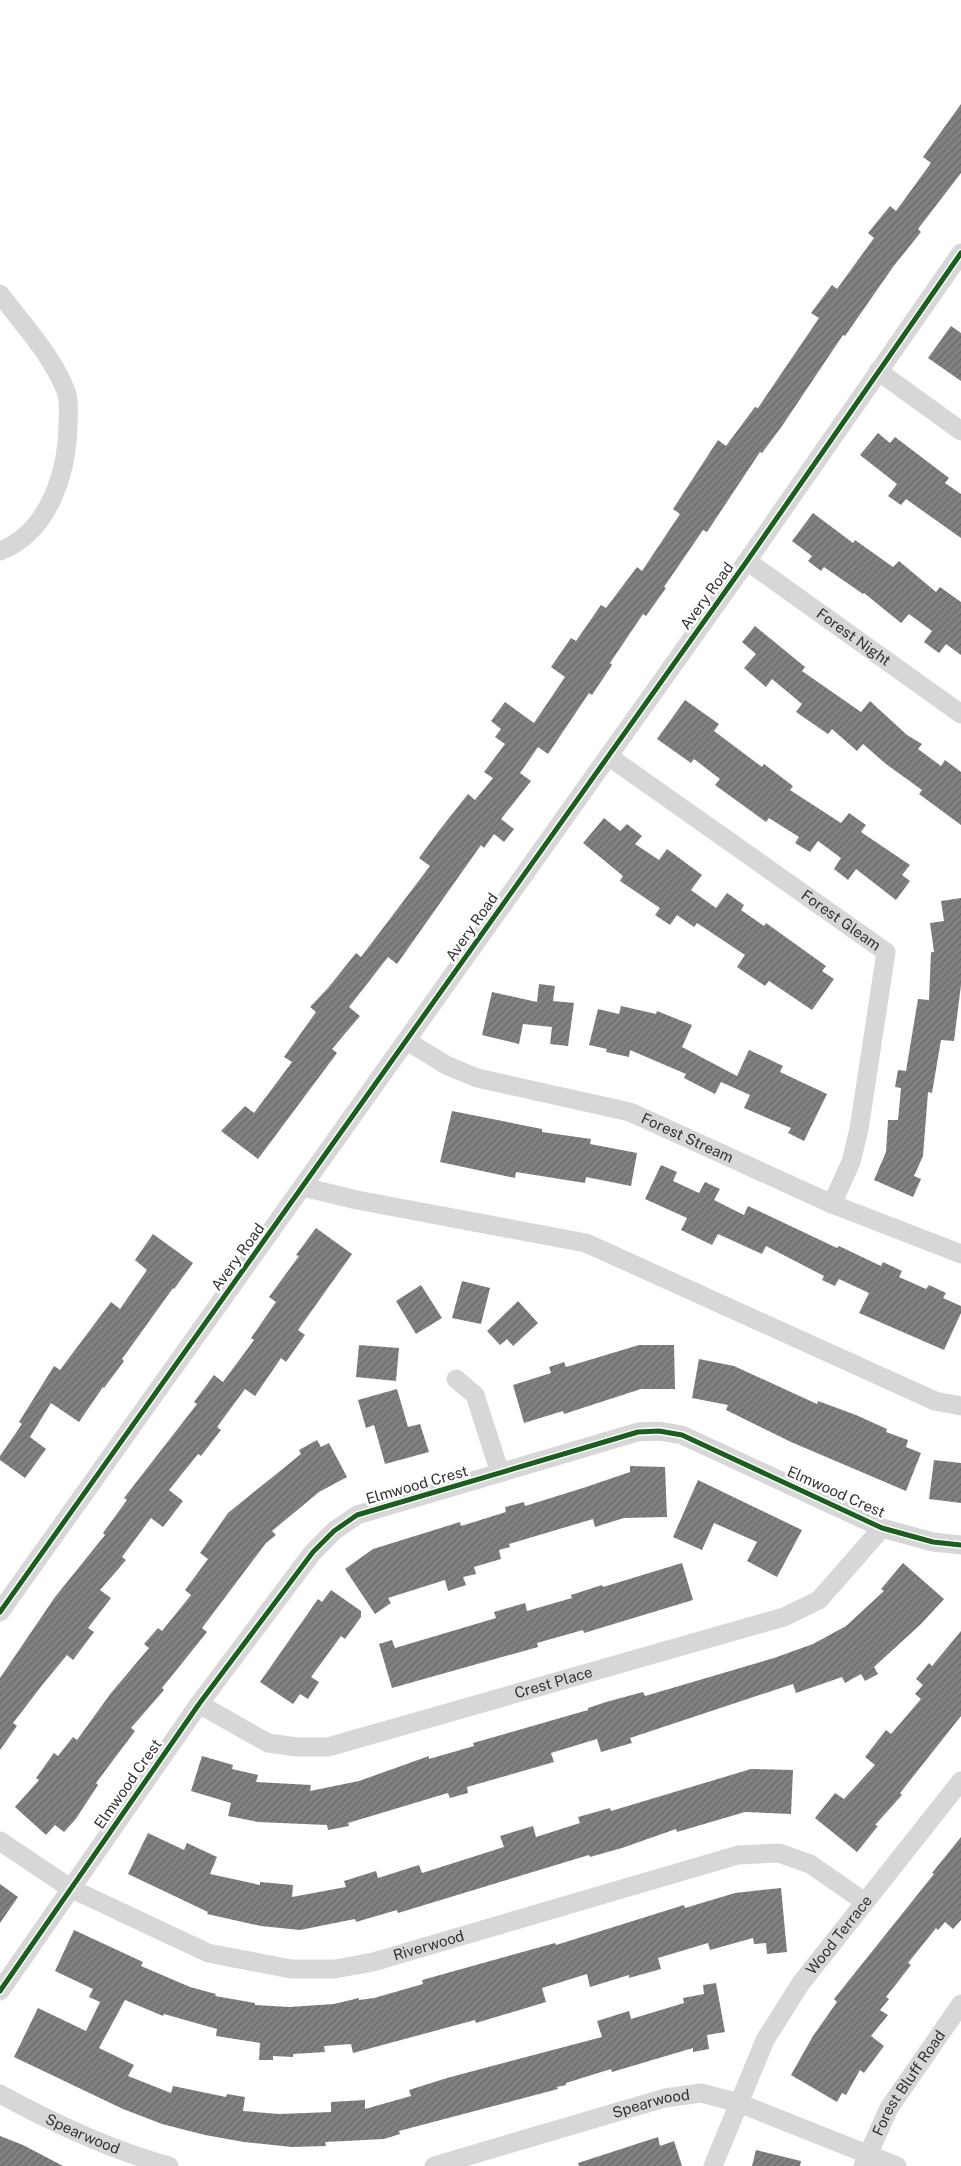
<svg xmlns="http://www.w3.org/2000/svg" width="961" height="2166" viewBox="0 0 961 2166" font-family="'Public Sans',sans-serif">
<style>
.building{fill:url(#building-hatch)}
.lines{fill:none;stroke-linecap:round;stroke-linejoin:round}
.minor{stroke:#d7d7d7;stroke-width:19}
.cycleway-casing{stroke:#fff;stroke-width:8}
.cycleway{stroke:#1b5e20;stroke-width:5}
.labels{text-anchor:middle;stroke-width:5;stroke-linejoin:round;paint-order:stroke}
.street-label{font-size:15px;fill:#333;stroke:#fff}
</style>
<defs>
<pattern id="building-hatch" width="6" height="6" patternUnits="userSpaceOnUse" patternTransform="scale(1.25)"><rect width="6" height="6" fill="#818181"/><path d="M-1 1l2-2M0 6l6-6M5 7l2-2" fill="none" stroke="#6a6a6a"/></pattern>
</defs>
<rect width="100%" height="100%" fill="#fff"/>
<path class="building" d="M961 104V173L918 229 921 232 893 267 845 336 843 335 782 426 762 453 760 452 707 532 703 530 664 587 666 588 646 616 643 614 610 663 612 665 592 695 589 693 548 754 538 747 520 773 531 781 501 819 514 829 504 842 494 834 484 848 481 845 397 964 388 957 349 1007 360 1016 332 1049 337 1053 258 1159 221 1131 245 1106 254 1113 292 1062 284 1057 316 1012 310 1007 328 988 356 953 361 957 430 866 419 858 438 832 468 794 475 800 493 778 484 772 505 744 495 737 501 729 491 721 505 702 534 723 565 677 551 667 571 638 576 641 601 605 606 608 637 567 642 571 680 514 673 509 718 440 726 446 755 407 758 408 819 318 811 313 832 285 837 289 874 238 868 233 890 206 896 211 931 163 923 157Z
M951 326 961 333V381L928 358Z
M878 433 890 443 895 437 949 478 945 483 961 494V538L906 499 901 505 888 496 897 484 860 455Z
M813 513 853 543 855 540 893 567 899 561 936 592 940 587 961 602V655L946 644 939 653 924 642 932 631 909 614 901 623 864 593 863 594 824 567 821 571 808 561 812 556 792 541Z
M755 626 805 667 802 671 861 712 870 701 907 735 922 744 918 749 941 766 945 760 961 772V825L919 794 922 790 886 764 863 744 857 751 832 729 828 734 796 712 802 704 772 679 766 687 744 668 756 654 742 642Z
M685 700 719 724 714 731 762 767 764 764 793 786 790 790 841 823 849 813 866 825 861 832 910 865 902 875 910 881 896 900 856 869 848 880 834 869 841 858 818 841 810 852 795 843 799 837 769 818 766 822 715 785 720 779 694 759 691 763 657 739Z
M604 818 620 831 627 824 642 836 635 844 659 860 667 849 702 875 691 890 716 908 727 893 744 905 741 910 764 926 766 923 826 966 822 971 834 979 812 1010 769 981 765 986 737 967 745 955 697 923 694 927 677 915 670 925 655 915 660 908 620 881 623 876 583 843Z
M961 898V985L954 1041 941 1040 932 1093 928 1092 923 1156 914 1176 921 1179 913 1197 874 1180 886 1152 888 1120H898L901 1088 895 1087 898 1070 906 1071 918 999 929 1000 931 952H934L930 923 944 921 941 901Z
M539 984 555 986 553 1001 574 1003 568 1046 550 1044 552 1027 523 1024 519 1044 482 1035 492 992 537 1002Z
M621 1006 656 1014 657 1011 692 1025 682 1047 737 1076 749 1050 783 1066 780 1072 827 1094 804 1141 788 1133 791 1128 744 1108 750 1095 721 1082 715 1094 684 1078 686 1074 630 1050 629 1057 606 1052 607 1049 589 1045 598 1009 619 1014Z
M452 1111 542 1129V1132L591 1139 590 1144 637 1153 631 1186 586 1177 585 1183 516 1172 515 1178 440 1162Z
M661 1165 677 1172 673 1181 699 1193 705 1182 720 1189 714 1200 744 1215 748 1206 837 1248 839 1246 881 1266 883 1262 902 1271 899 1277 926 1289 929 1285 946 1293 943 1298 961 1306V1313L944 1350 859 1313 869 1293 839 1279 835 1286 822 1280 824 1276 766 1246 762 1254 718 1234 712 1245 681 1230 687 1218 645 1199Z
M316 1228 352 1254 298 1330 305 1335 286 1362 281 1358 255 1396 245 1389 217 1427 221 1430 201 1456 198 1454 169 1490 183 1501 163 1527 151 1518 122 1557 126 1560 100 1590 111 1598 88 1628 94 1632 73 1660 67 1655 43 1684 13 1723 17 1726 0 1750V1678L55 1597 105 1535 103 1533 127 1500 124 1498 197 1404 194 1402 214 1375 223 1382 254 1340 251 1338 276 1302 269 1297 299 1256 296 1255Z
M153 1234 193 1263 174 1289 173 1288 122 1359 124 1361 104 1388 103 1387 79 1422 51 1403 30 1437 46 1449 25 1478 0 1460V1456L22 1424 19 1422 54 1366 60 1370 111 1302 120 1309 147 1270 135 1260Z
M462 1281 490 1288 481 1324 452 1318Z
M421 1285 442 1318 416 1334 396 1301Z
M518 1301 538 1323 513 1346 507 1339 500 1345 487 1331Z
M359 1345 399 1348 396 1381 356 1377Z
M639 1345H674L675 1389H641L564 1414 563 1411 524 1423 513 1385 551 1373 549 1367 564 1362 566 1367Z
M699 1359 734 1366 817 1404 818 1401 856 1415 887 1429 886 1432 908 1440 906 1447 921 1453 906 1491 791 1442 726 1410 728 1405 692 1398Z
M397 1389 408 1427 420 1424 429 1452 385 1464 374 1425 366 1428 358 1400Z
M317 1440 321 1447 329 1443 347 1477 319 1492 272 1531 276 1535 266 1543 202 1628 207 1632 162 1688 164 1690 131 1728 135 1731 96 1783 98 1785 75 1820 64 1832 55 1825 46 1835 15 1807 39 1780 36 1778 54 1753 58 1756 73 1737 77 1740 111 1693 149 1648 144 1644 158 1628 162 1631 191 1595 185 1590 208 1559 200 1553 228 1513 301 1454 299 1450Z
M934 1460 961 1463V1503L929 1499Z
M630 1466 665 1467 667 1517 624 1518 595 1527 593 1519 509 1544 510 1547 499 1550 501 1559 474 1567 476 1574 463 1577 466 1585 448 1591 445 1580 388 1598 391 1603 375 1614 345 1569 373 1549 460 1522 461 1526 506 1512 505 1507 524 1502 525 1506 583 1488 630 1472Z
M698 1480 802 1530 777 1577 747 1561 757 1542 714 1523 702 1550 673 1537Z
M682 1563 693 1600 584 1633 583 1630 537 1643 538 1647 392 1688 379 1644 392 1640 395 1648 496 1618 494 1612 525 1603 527 1611 572 1598 571 1595 602 1585 603 1587Z
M903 1563 944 1599 921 1624 874 1667 878 1674 865 1681 861 1674 845 1683 842 1677 796 1693 793 1684 630 1738 632 1743 601 1752 597 1739 551 1753 554 1762 467 1787 468 1793 450 1798 448 1793 348 1823 349 1826 328 1830 327 1825 258 1822 228 1816 231 1803 191 1791 202 1756 233 1765 232 1769 258 1775 256 1782 311 1785 310 1791 359 1781 429 1756V1759L474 1746 473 1743 588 1710V1708L606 1702 643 1692 645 1696 774 1658 813 1644 846 1626 884 1591 881 1589Z
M331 1590 361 1611V1617L345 1639 341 1636 311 1677 319 1682 308 1699 300 1694 293 1704 260 1682 318 1599 322 1602Z
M961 1631V1716L900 1793 902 1795 875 1825 878 1826 857 1852 815 1818 835 1793 844 1799 875 1765 865 1757 886 1730 891 1734 921 1699 915 1694 923 1685 916 1679 929 1663 932 1666Z
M751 1769 793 1770 791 1814 745 1812 677 1832 676 1829 622 1848 590 1857 589 1855 398 1913 397 1910 356 1922 355 1919 300 1930 261 1926 207 1914 208 1912 128 1874 148 1833 184 1850 187 1843 217 1857 210 1874 260 1885V1882L293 1885 292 1897 346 1887 344 1881 376 1871 378 1878 419 1865 422 1873 504 1847 500 1836 533 1826 536 1837 580 1823 578 1817 610 1808 611 1811Z
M961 1837V1920L953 1929 945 1922 938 1930 936 1928 908 1963 911 1965 886 1997 889 1999 880 2010 888 2015 871 2036 884 2046 864 2073 860 2070 846 2095 842 2093 837 2102 791 2075 813 2036 837 2002 834 1999 934 1874 932 1873Z
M0 1884 18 1897 0 1923Z
M781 1888 787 1952 767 1954 766 1943 754 1944 753 1938 710 1950 708 1943 658 1958 661 1969 629 1978V1975L590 1987 587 1974 542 1988 546 2002 476 2023 475 2020 353 2053 351 2044 324 2046 325 2052 293 2054V2057L273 2056V2060H259L260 2043 216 2036 217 2029 164 2014 163 2016 125 2000 99 2048 134 2065 128 2076 171 2093 173 2086 226 2097 227 2094 245 2097 243 2111 279 2114 331 2112V2102L365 2100V2109L411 2096 409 2090 447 2078 602 2037 597 2021 629 2011 631 2019 684 2003 683 1998 704 1994 703 1985 716 1983 725 2032 707 2035 709 2049 693 2052V2048L612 2072 611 2069 566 2083V2085L557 2087 558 2089 399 2131 400 2134 384 2139 325 2142 326 2146 292 2147 244 2142 205 2135 162 2124 123 2109 14 2057 38 2008 86 2031 100 2002 89 1997 93 1989 55 1971 74 1930 143 1962 141 1966 190 1987 216 1994 215 1996 255 2003V2005L289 2007 334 2004 359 1998V2000L374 1998 423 1984 422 1980 555 1943 556 1945 684 1905 685 1908 735 1893Z
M0 2136 23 2145 63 2166H0Z
M658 2137 660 2146 674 2141 682 2166H579L578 2163Z
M756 2150 801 2161 800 2166H752Z"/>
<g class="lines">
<g class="minor">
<path d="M0 294C24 326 51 354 66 391 70 401 68 415 68 425 67 473 49 532 0 551"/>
<path d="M878 371 961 431"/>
<path id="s1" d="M747 561 961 714"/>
<path id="s2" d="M608 756 886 952 859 1129 851 1162 832 1204"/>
<path id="s3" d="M407 1041 446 1065 477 1078 630 1112 832 1204 961 1254"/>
<path d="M303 1187 357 1200 586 1243 935 1401 961 1406"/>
<path d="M456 1379 475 1395 500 1473"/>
<path d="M0 1612 747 561 961 253"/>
<path id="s4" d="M199 1704 268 1743 297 1747H328L784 1617 819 1600 882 1528"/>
<path id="s5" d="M0 1841 70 1888 208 1953 291 1969H335L373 1962 738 1855 779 1853 810 1864 865 1902"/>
<path d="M0 1991 199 1704 313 1552 334 1531 357 1515 638 1432 659 1431 682 1435 882 1528 933 1542 961 1545"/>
<path id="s6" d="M0 2094C53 2123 111 2150 169 2166"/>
<path id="s7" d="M434 2166 665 2098 701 2093 739 2103 897 2166"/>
<path id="s8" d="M713 2166 765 2040 801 1983 961 1781"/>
<path id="s9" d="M863 2166 889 2108 961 2004"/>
</g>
<defs>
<path id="cycleway" d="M0 1612 747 561 961 253
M0 1991 199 1704 313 1552 334 1531 357 1515 638 1432 659 1431 682 1435 882 1528 933 1542 961 1545"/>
</defs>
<use href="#cycleway" class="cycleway-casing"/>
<use href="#cycleway" class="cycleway"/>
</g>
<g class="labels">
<g class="street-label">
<text transform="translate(707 596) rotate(-54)" y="5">Avery Road</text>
<text dy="5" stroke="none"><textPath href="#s1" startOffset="131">Forest Night</textPath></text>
<text dy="5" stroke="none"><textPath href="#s2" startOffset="285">Forest Gleam</textPath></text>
<text transform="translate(472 927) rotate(-55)" y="5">Avery Road</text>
<text dy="5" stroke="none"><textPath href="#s3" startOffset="299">Forest Stream</textPath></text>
<text transform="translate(238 1257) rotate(-54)" y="5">Avery Road</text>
<text transform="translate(417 1485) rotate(-16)" y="5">Elmwood Crest</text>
<text transform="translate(836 1492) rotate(24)" y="5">Elmwood Crest</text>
<text dy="5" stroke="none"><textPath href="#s4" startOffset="374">Crest Place</textPath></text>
<text transform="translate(128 1784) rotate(-55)" y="5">Elmwood Crest</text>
<text dy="5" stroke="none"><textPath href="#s8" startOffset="265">Wood Terrace</textPath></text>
<text dy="5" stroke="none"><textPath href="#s5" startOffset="462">Riverwood</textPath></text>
<text dy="5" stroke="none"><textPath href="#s9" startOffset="95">Forest Bluff Road</textPath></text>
<text dy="5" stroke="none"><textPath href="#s7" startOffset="226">Spearwood</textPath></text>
<text dy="5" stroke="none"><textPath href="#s6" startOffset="92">Spearwood</textPath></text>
</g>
</g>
</svg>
